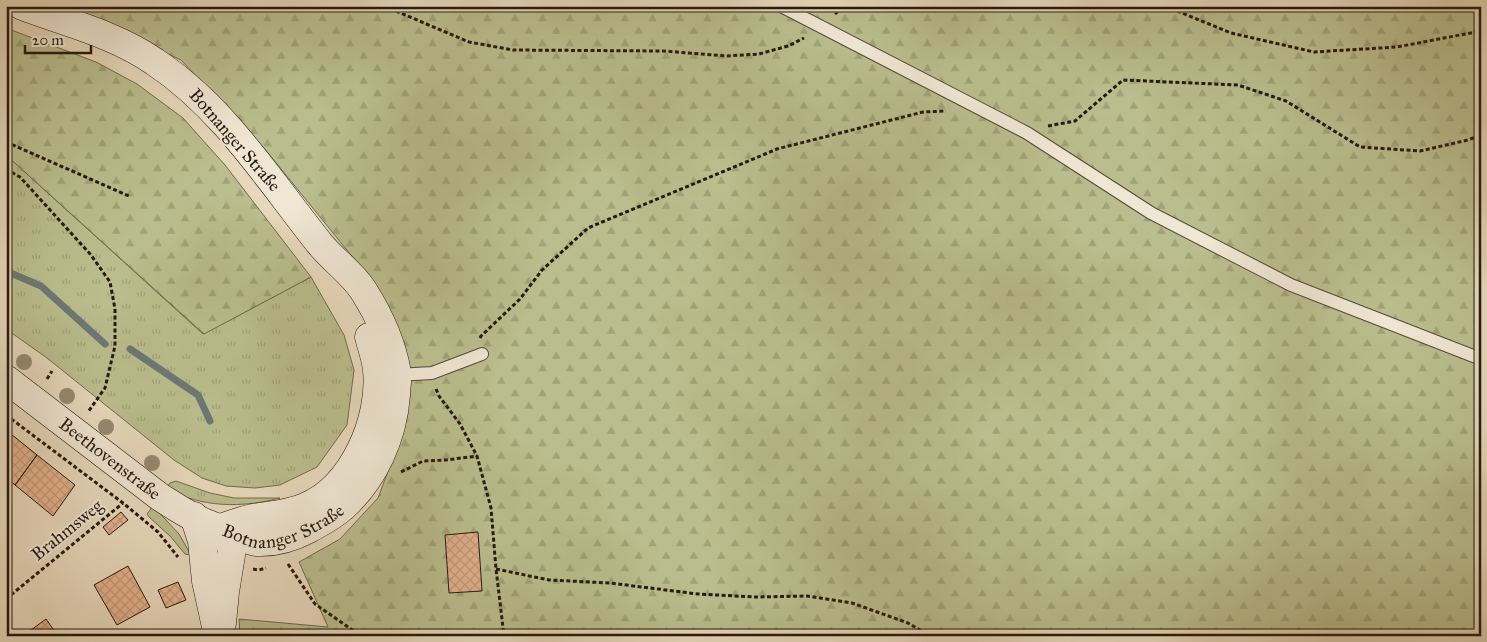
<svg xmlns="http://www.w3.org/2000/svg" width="1487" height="642" viewBox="0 0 1487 642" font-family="'IM FELL Great Primer',serif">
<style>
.grass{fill:url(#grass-tufts);stroke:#706b4e}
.forest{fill:url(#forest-firs);stroke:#706b4e}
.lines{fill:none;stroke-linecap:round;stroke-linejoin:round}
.stream{stroke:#6c7876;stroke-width:7}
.building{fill:url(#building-cross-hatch);stroke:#26190f}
.lane-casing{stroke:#56493a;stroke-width:14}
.secondary-casing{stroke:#26190f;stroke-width:29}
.path{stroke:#26190f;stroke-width:3;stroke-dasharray:4 2.5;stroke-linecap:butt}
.lane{stroke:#efe6d3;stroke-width:12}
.secondary{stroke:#efe6d3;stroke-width:28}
.tram{stroke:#26190f;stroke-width:1}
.tree{fill:#958a71}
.labels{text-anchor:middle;stroke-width:4;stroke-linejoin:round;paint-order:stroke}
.street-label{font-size:18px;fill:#26190f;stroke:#efe6d3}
</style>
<defs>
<pattern id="grass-tufts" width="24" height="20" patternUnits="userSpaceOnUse" patternTransform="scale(1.25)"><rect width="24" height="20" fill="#babd8d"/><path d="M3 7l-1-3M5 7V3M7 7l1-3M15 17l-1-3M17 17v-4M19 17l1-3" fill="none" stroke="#a0a278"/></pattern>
<pattern id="forest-firs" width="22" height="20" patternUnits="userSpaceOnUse" patternTransform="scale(1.25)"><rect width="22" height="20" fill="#babd8d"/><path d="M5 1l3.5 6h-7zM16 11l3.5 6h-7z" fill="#a0a278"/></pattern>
<pattern id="building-cross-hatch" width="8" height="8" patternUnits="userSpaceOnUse" patternTransform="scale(1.25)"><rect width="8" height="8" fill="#e2b08b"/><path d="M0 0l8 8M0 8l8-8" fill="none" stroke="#c29777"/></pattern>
</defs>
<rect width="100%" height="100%" fill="#e7d8bb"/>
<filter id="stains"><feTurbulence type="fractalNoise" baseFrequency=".004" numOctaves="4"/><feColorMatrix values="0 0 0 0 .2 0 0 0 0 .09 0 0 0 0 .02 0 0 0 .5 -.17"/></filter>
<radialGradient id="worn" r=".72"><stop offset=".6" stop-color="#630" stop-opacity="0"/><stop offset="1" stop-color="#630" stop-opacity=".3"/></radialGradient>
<path class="grass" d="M6 155 203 334 311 277 344 335 354 370 347 425 317 467 280 485 255 488 226 486 202 478 174 460 47 358 6 329Z
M176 481 210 493 234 498H280C242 508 201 508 166 488L170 483Z
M153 506 179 534 191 555 185 554 170 536 149 517 147 514Z"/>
<path class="forest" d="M65 6H1481V636H240L239 619 328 627 299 562 340 539 378 498 400 439 410 396 395 327 355 260 264 148 181 60Z
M6 28 96 62 137 84 183 118 225 165 311 277 204 334 6 155Z"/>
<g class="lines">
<path class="stream" d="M6 271 41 286 105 344
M130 349 198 395 210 421"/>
</g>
<path class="building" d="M6 430 37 455 15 485 6 478Z
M37 455 75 485 53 516 15 485Z
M121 512 128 520 109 535 103 527Z
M478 532 482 591 449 593 445 535Z
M128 566 150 607 117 625 94 585Z
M178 582 186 600 166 608 158 590Z
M46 619 58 636H23Z"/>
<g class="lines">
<defs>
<path id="lane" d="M781 6 1027 133 1151 213 1291 285 1481 359
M397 375 432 373 482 354"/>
<g id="secondary">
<path id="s1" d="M6 379 160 497C176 507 193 519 211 525 218 528 225 530 232 533 240 536 249 541 257 542 275 543 294 537 309 529 321 522 333 516 343 507 374 479 393 437 396 395 396 388 398 380 397 373 392 343 379 315 363 290 352 273 333 260 320 244 269 180 224 108 155 62 115 34 67 23 22 6"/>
<path d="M194 516 202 541 206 581 218 636"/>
<path d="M220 528C231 525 242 520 253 518 271 515 289 514 305 507 353 488 382 419 377 370 376 359 372 348 369 337"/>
<path d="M220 528 227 538 232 549 225 592 222 623"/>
</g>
</defs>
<use href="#lane" class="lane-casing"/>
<use href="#secondary" class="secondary-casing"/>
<path class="path" d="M384 6 469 42 513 50 664 51 727 56 759 54 788 46 804 38
M1165 6 1231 33 1314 52 1397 47 1481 31
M835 14 844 6
M1048 126 1075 121 1123 80 1238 85 1286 101 1360 147 1420 151 1468 140 1481 135
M6 142 129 196
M6 169 20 177 91 255 110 282 115 309V346L105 388 88 412
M6 338H7
M480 338 481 336 520 299 542 270 588 228 777 149 923 112 946 111
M47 379 52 371
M436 389 439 396 460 424 477 456 491 508 496 569 504 636
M6 415 123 503 158 532 178 557
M401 472 423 461 446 460 477 456
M288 564 315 604 361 636
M253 569 259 570 266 568
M496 569 549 580 610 583 698 594 755 597 807 596 852 603 908 623 930 636
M6 599 123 503
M357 632 392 636"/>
<use href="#lane" class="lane"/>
<use href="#secondary" class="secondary"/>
<path class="tram" d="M6 214 8 213"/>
</g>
<g class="tree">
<circle cx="24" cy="362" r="8"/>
<circle cx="67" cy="396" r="8"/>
<circle cx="106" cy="427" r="8"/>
<circle cx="152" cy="463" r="8"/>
</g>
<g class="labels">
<g class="street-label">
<text transform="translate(235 140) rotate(49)" y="6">Botnanger Straße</text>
<text dy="6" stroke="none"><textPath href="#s1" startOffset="131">Beethovenstraße</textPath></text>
<text dy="6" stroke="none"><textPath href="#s1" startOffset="330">Botnanger Straße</textPath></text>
<text transform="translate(67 530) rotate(-39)" y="6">Brahmsweg</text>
</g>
</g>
<rect width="1487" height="642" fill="none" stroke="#e7d8bb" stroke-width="25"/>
<rect x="8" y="8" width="1472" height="627" fill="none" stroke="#26190f" stroke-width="2.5"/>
<rect x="12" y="12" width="1462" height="617" fill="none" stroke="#26190f"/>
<path d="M25 45v8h66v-8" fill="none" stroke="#26190f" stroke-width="2.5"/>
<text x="32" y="45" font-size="15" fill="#26190f" stroke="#efe6d3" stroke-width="4" paint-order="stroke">20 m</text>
<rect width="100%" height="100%" filter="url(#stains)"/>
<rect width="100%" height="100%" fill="url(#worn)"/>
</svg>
